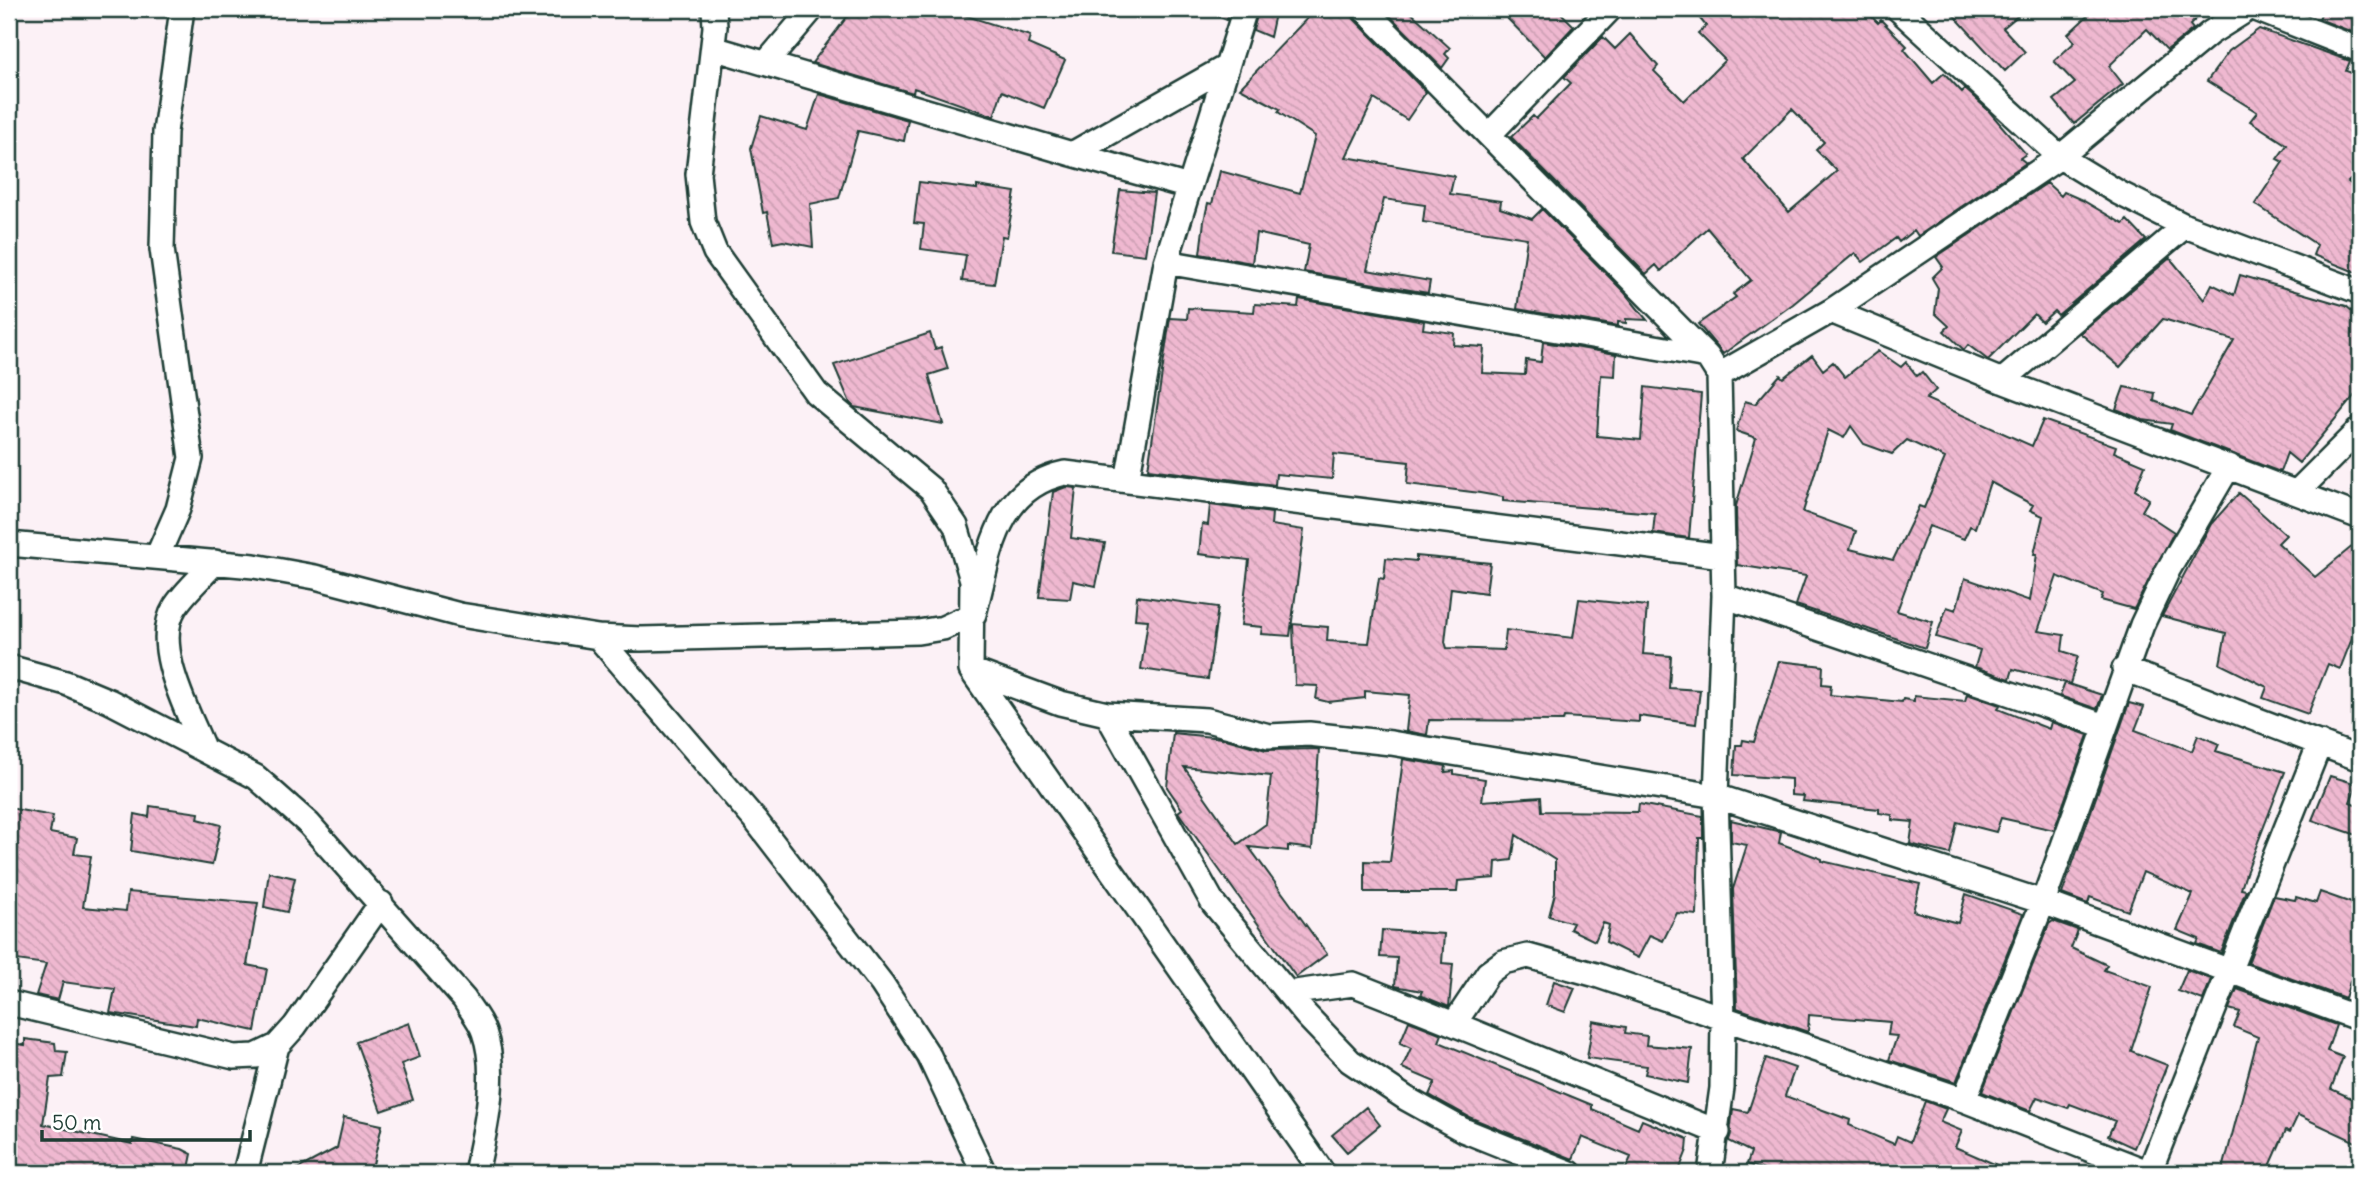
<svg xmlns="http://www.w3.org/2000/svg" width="2369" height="1182" viewBox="0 0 2369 1182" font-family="Delius,sans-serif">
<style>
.building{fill:url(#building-back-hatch);stroke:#1f3d34;stroke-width:2;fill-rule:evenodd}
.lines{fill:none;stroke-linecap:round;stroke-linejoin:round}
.street-casing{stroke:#1f3d34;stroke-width:28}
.street{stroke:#fff;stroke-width:23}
</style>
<defs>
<pattern id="building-back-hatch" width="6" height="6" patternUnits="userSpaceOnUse" patternTransform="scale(1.75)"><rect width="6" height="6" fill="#efb8d0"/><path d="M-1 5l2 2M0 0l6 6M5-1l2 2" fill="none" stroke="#cc9fb3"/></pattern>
</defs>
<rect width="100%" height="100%" fill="#fcf1f6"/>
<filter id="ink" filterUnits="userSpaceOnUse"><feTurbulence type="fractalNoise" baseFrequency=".0143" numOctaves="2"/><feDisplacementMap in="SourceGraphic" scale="14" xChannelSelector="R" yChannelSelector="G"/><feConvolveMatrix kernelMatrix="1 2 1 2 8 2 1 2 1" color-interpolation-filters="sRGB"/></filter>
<g filter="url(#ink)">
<path class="building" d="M853 9H945L1030 36 1028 44 1065 60 1044 108 1002 91 994 116 914 88 913 93 812 63Z
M1202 9H1230L1227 20Z
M1259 9H1276L1270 37 1253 30Z
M1316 9H1350L1354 19 1426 92 1407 120 1374 99 1346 157 1454 176 1450 194 1501 201 1500 208 1532 219 1542 209 1625 293 1647 320 1626 319V323L1618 322V326L1517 309 1527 238 1423 222 1425 205 1384 199 1367 270 1430 281 1428 293 1304 272 1309 245 1256 233 1252 263 1200 254 1204 221 1208 203 1212 204 1220 171 1300 193 1315 136 1278 112 1280 109 1240 88Z
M1383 9H1407L1450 48 1445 54 1449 58 1442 68Z
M1498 9H1557L1574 26 1545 57Z
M1692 9H1864L1878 23 1881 20 1907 46 1904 49 1933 83 1944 73 1962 92 1965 89 1988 110 2026 154 2020 158 2026 163 1918 236 1914 230 1899 242 1896 238 1863 262 1855 253 1793 304 1723 354 1698 324 1736 297 1733 294 1751 280 1707 228 1661 271 1656 265 1646 274 1511 137 1533 116 1536 119 1571 83 1564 77 1603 37 1615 49 1630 34 1658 66 1654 71 1684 101 1725 60 1698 33 1706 26ZM1792 109 1824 142 1816 150 1837 171 1789 212 1743 159Z
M1948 9H2026L2003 28 2025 52 2005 71Z
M2095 9H2206L2190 25 2193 29 2167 50 2147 29 2109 66 2123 84 2074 124 2054 100 2075 83 2054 61 2075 42 2068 34Z
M2323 9H2360V35L2319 19Z
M2259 29 2350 61 2346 71 2360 76V171L2348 182 2360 191V274L2313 255 2317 245 2255 204 2283 162 2277 159 2287 145 2250 121 2257 112 2207 81 2229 51Z
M819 94 908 120 904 141 858 131 839 198 810 204 813 247 783 241 773 243 767 212 763 213 751 148 761 116 807 130Z
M919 182 977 189V186L1015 192 1007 237 1002 236 994 284 962 281 966 255 921 249 924 224 914 223Z
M2047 183 2061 196 2064 192 2082 200 2123 224 2127 220 2146 240 2058 315 2054 311 2042 322 2034 314 1988 360 1968 345 1964 350 1944 331 1949 326 1935 313 1938 288 1932 278 1943 267 1936 257Z
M1120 190 1154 193 1145 255 1111 251Z
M2170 258 2204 300 2212 284 2234 295 2240 275 2346 306 2360 318V389L2299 463 2287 453 2280 472 2170 430 2172 424 2143 420 2116 409 2124 387 2155 393 2154 401 2191 415 2234 340 2163 319 2120 367 2080 333Z
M1299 299 1424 321 1423 329 1454 333 1453 345 1484 347 1482 373 1525 375 1526 360 1541 362 1543 342 1616 354 1615 376 1601 375 1597 436 1641 440 1645 387 1701 394 1689 538 1653 533 1655 513 1503 501V497L1480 493 1407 484 1409 462 1334 454 1332 479 1276 474 1275 485 1148 469 1170 318 1187 319 1188 308 1254 312 1255 304 1298 307Z
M930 333 935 349 941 347 948 369 929 375 943 424 854 407 850 403 834 365Z
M1878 351 1901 367 1906 362 1917 376 1922 372 1936 390 1926 399 2032 446 2043 420 2116 446 2114 452 2145 465 2135 490 2149 499 2142 511 2174 532 2134 609 2101 600 2103 594 2057 576 2038 631 2064 635 2062 651 2078 656 2070 684 2013 669 2010 679 1975 667 1980 650 1936 637 1947 607 1956 610 1965 578 2030 601 2037 554H2034L2043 516 2030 510 2033 505 1990 482 1975 528 1970 526 1964 539 1929 526 1911 573 1897 611 1933 622 1925 648 1796 605 1806 576 1737 565 1736 506 1756 438 1736 431 1745 401 1755 404 1780 375 1783 378 1812 355 1823 370 1833 362 1845 377ZM1851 426 1864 444 1892 454 1907 440 1945 458 1924 508 1919 506 1893 560 1850 549 1856 531 1803 512 1828 430 1844 438Z
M1066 487 1076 488 1071 538 1105 543 1096 586 1073 581 1070 599 1039 597 1053 492Z
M2239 493 2286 535 2278 543 2315 577 2360 540V634L2355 631 2340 669 2328 664 2308 714 2263 698 2267 687 2220 664 2226 633 2162 616 2211 524Z
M1210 505 1272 513 1271 525 1304 530 1290 636 1261 634 1262 627 1241 625 1249 560 1199 554 1202 524 1208 525Z
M1416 556 1490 563 1486 593 1451 588 1445 642 1447 648 1504 650 1506 630 1573 638 1579 599 1647 606 1643 654 1671 656 1669 688 1700 690 1696 724 1639 716V722L1564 717 1563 721 1429 720 1427 735 1406 731 1410 695 1365 691V698L1328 702 1316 699 1318 686 1295 685 1293 624 1328 627 1327 641 1369 643 1379 578 1384 579 1386 558 1416 561Z
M1137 596 1218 607 1208 679 1141 669 1148 620 1135 619Z
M1779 661 1823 666 1822 684 1831 685 1830 695 1902 702 1903 699 1914 701V696L1965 701 1967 694 2000 705 1998 709 2049 729 2051 722 2088 735 2054 830 2001 818 1996 832 1957 822 1950 854 1910 844 1913 822 1892 820V815L1879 813V809L1803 801 1804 796 1791 795V779L1734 775 1736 745H1742L1743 740 1754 742Z
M2065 683 2102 695 2097 709 2060 696Z
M2129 703 2144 707 2135 730 2192 751 2198 735 2219 744 2216 751 2285 772 2246 873 2241 889 2246 890 2221 953 2197 944 2199 939 2177 930 2193 894 2143 872 2128 911 2090 897 2088 904 2062 894Z
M1173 733 1222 738 1266 750 1319 749 1312 849 1288 846V851L1249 847 1327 954 1296 977 1178 812 1182 809 1167 787ZM1184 767 1271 776 1266 824 1238 844Z
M1403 759 1446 766 1445 772 1454 771V774L1485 779 1482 801 1541 797 1542 811 1638 812 1639 804 1703 816V838H1699L1697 915 1677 913 1663 941 1650 935 1638 958 1606 942 1609 925 1603 923 1595 941 1570 929 1573 923 1549 916 1555 893V860L1516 835 1512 860 1496 862 1495 878 1458 881 1457 892H1365V861L1390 862Z
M2330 776 2357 784 2350 802 2360 806V836L2312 820Z
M150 806 199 813 198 819 221 825 212 865 131 851 135 814 149 817Z
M9 808 53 816 50 833 77 838 74 854 91 856 83 907 126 911 128 892 258 903 247 965 267 969 255 1031 197 1018 196 1026 110 1013 115 989 63 982 58 1000 36 995 46 964 9 959Z
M1731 820 1781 832 1779 843 1822 859V861L1920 884 1913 911 1958 923 1966 894 2023 914 1956 1082 1889 1060 1897 1036 1888 1035 1890 1022 1809 1015 1808 1032 1737 1008 1733 889 1747 845 1731 842Z
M269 872 295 878 287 912 264 907Z
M2320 892 2360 906V949L2345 998 2248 963 2274 896 2295 900 2296 897 2316 903Z
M2053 921 2078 930 2071 948 2107 965 2104 970 2152 987 2131 1051 2167 1065 2134 1148 2108 1136 2115 1121 2070 1104 2068 1108 2037 1097 2030 1111 1982 1092 2049 924Z
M1382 930 1444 934 1442 963 1453 964 1449 1007 1420 995 1422 991 1395 986 1397 958 1380 957Z
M2187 970 2211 979 2203 1000 2178 991Z
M1554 981 1575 988 1565 1012 1546 1005Z
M2237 989 2336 1025 2327 1051 2343 1057 2331 1089 2360 1102V1144L2298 1115 2290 1132 2286 1130 2267 1173H2222L2258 1037 2234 1027 2240 1012 2229 1009Z
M1409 1021 1442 1034 1439 1042 1592 1105V1109L1638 1129 1642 1120 1688 1139 1687 1150 1678 1173H1624L1631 1157 1582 1137 1573 1159 1469 1117 1429 1095 1435 1082 1402 1068 1411 1048 1400 1043Z
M1593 1021 1626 1027 1625 1033 1647 1036 1646 1045 1692 1049 1688 1083 1645 1074 1647 1066 1587 1058Z
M409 1023 420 1057 401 1064 413 1100 381 1111 356 1042Z
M25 1039 55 1043 56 1051 67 1052 63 1077 50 1078 43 1124 132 1144 133 1139 182 1149 192 1154 188 1173H9L10 1043 25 1045Z
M1766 1058 1795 1068 1785 1096 1850 1120 1849 1125 1894 1144 1897 1136 1910 1142 1925 1101 1946 1109 1940 1122 1962 1131 1955 1147 2015 1173H1773L1747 1164 1751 1152 1729 1141 1733 1109 1748 1112Z
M1366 1107 1380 1125 1347 1152 1332 1135Z
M344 1117 382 1125 372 1169 366 1173H290L337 1148Z"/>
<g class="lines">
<defs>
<path id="street" d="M714 9 715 27 698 174 703 222 715 252 816 393 931 489 956 526 972 580 971 670 1323 1173
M1364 9 1707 356 1719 375 1724 596 1716 796 1723 1020 1722 1088 1710 1173
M1898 9 2060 157 2119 193 2185 226 2360 292
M2256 9 2360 50
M713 48 1072 154 1226 67
M767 62 812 9
M1489 135 1610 9
M1072 154 1189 187
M1166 262 1707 356
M1831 311 2002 381 2360 517
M1719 375 1831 311 2060 157 2210 33 2248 9
M2002 381 2185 226
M1127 481 1166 262 1245 9
M2298 491 2360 429
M9 544 254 566 315 577 460 615 598 637 641 639 918 632 943 628 974 614C990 555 995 488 1065 473L1723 556
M157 557 178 509 191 458 162 249 165 132 182 9
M1724 596 2105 726
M598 637 756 821 882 984 929 1056 984 1173
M9 667 66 683 109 701 256 777 309 824 464 999C470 1009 480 1020 484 1032 499 1074 485 1131 476 1173
M2124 669 2360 759
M971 670 1060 703 1107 714 1207 720 1269 736 1309 734 1391 743 1716 796 2043 902 2360 1019
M1107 714 1213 903 1306 1015 1350 1061 1407 1099 1463 1130 1570 1173
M203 748C188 711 151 645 175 607 185 591 202 577 215 562
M1288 993 1353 984 1454 1024 1488 973 1503 962 1528 956 1596 975 1964 1100 2150 1173
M9 1003 234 1057 256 1056 277 1046 295 1026 381 903
M1454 1024 1718 1132
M1964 1100 2043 902 2142 625 2168 570 2229 466
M245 1173 277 1046
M2149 1173 2320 743"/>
</defs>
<use href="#street" class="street-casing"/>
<use href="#street" class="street"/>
</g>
</g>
<rect width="2369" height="1182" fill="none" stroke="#fff" stroke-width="35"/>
<rect x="18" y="18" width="2334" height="1147" fill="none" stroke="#1f3d34" stroke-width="2.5" filter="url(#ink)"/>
<path d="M42 1130v10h208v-10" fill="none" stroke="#1f3d34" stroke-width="3.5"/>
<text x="52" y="1130" font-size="21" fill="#1f3d34" stroke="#ffffff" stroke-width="5" paint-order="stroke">50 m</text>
</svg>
